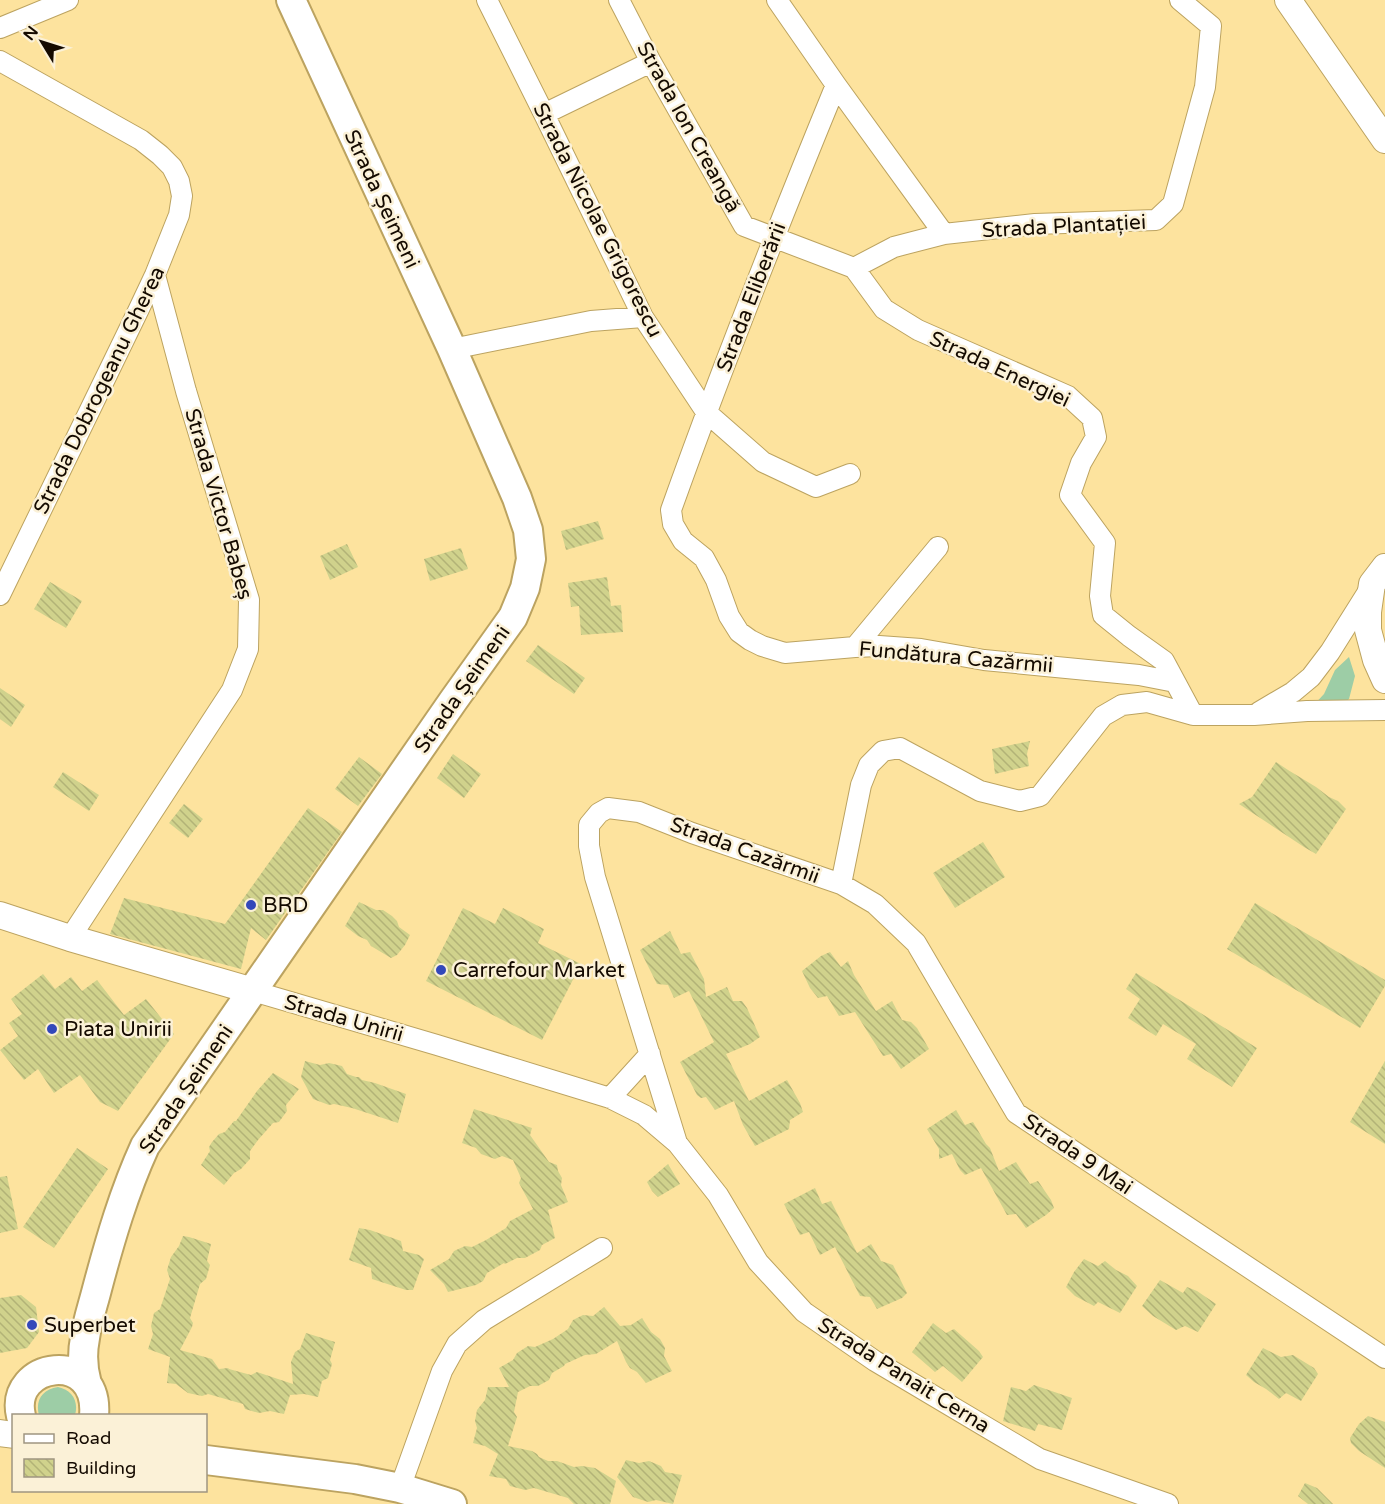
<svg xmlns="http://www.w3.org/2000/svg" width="1385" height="1504" viewBox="0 0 1385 1504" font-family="'Varela Round',sans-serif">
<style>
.green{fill:#9dcda6}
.building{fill:url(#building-back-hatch)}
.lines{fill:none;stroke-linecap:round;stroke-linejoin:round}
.minor-casing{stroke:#bca360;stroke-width:22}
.tertiary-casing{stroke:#bca360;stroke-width:28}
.secondary-casing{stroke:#bca360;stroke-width:32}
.minor{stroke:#fff;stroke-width:20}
.tertiary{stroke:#fff;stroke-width:26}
.secondary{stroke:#fff;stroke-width:28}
.poi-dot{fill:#3348ba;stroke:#fbf1d7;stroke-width:2}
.labels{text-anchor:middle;stroke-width:5;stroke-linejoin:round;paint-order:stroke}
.street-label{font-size:21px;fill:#140a00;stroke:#fbf1d7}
.poi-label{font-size:21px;fill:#140a00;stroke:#fbf1d7;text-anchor:start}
</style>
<defs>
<pattern id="building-back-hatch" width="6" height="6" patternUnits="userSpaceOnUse" patternTransform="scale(1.5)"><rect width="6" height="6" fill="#d0d28c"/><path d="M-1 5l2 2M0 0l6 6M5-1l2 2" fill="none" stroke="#b2b377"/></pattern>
</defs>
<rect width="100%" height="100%" fill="#fde39e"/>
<path class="green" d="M1349 657 1355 676 1349 699 1331 713 1311 708 1324 694 1335 670Z
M58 1387C72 1390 79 1401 75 1415H39C35 1401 42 1389 58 1387Z"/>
<path class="building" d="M598 521 604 539 566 550 561 531Z
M347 544 358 567 330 580 320 556Z
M461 548 468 569 430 581 424 559Z
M607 577 611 606 621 605 623 632 581 635 579 606 571 607 568 583Z
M50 582 82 601 66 628 34 609Z
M538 645 585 678 574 694 526 661Z
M0 688 25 705 11 727 0 719Z
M1030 741 1027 754 1029 766 995 774 992 749Z
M453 754 481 774 464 798 437 778Z
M359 757 382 774 358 806 335 789Z
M1276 762 1288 770 1316 787 1329 797 1338 801 1346 809 1316 854 1304 847 1239 804 1252 797Z
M63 772 99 795 89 811 53 787Z
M184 804 203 819 188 838 169 823Z
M308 808 342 832 266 940 251 928 241 969 110 934 124 898 225 924Z
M983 842 1005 877 955 908 933 873Z
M359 902 376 910H383L392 916 397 921 399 927 410 935 405 945 397 955 391 958 371 946 367 940 358 936 345 926Z
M1255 903 1385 980V986L1360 1028 1227 949Z
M463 908 495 924 503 908 544 929 538 943 581 964 542 1040 426 981Z
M670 931 681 954 690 952 704 979 706 997 727 987 733 1001H742L747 1008 760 1037 750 1044 726 1054 749 1101 787 1080 800 1103 803 1112 790 1120 789 1129 755 1146 743 1125 734 1101 715 1110 706 1097 701 1098 697 1095 680 1062 714 1042 689 991 674 998 668 985 657 984 640 950Z
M830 952 841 967 848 961 854 975 876 1011 892 1001 902 1020 911 1022 917 1028 929 1049 901 1069 891 1054 883 1056 855 1012 839 1016 827 996 818 998 810 988 802 971 821 956Z
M1136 973 1257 1048 1232 1087 1187 1059 1196 1044 1163 1024 1156 1036 1128 1018 1140 999 1126 989Z
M43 974 55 989 71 977 82 991 97 980 124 1015 146 999 174 1034 118 1111 100 1102 80 1075 54 1093 38 1069 24 1080 0 1050 18 1036 9 1023 22 1014 11 999Z
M305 1061 320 1065 329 1063 342 1066 347 1074 356 1077H359L362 1080 375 1083 406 1094 398 1123 352 1108 334 1104 329 1105 313 1099 301 1077Z
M1385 1061V1144L1350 1122Z
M273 1073 299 1089 286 1105 287 1111 279 1122 273 1123 258 1140 250 1151V1159L241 1169 234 1173 224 1185 201 1165 210 1151 209 1147 212 1142 219 1134 225 1132 234 1121H236L257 1091Z
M474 1109 532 1128 530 1135 549 1162 557 1165 558 1171 562 1178 561 1185 568 1202 548 1210 555 1238 542 1245 540 1250 525 1258H517L505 1264 504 1263 487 1273 483 1281 476 1285 448 1292 444 1284 430 1270 449 1259 454 1251 465 1246 472 1247 486 1240 506 1228 510 1221 533 1209 519 1183 521 1178 513 1160 502 1156 495 1159 481 1154 476 1148 462 1143Z
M956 1110 965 1125 973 1122 986 1144 990 1148 999 1171 1016 1162 1030 1184 1038 1181 1051 1200 1054 1208 1046 1215 1026 1228 1016 1214 1007 1215 981 1168 965 1175 960 1170 952 1154 939 1159V1149L927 1129Z
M77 1148 108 1169 54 1248 23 1227Z
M668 1164 680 1184 658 1197 652 1191 647 1182Z
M7 1176 18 1229 0 1233V1177Z
M815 1188 822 1204 831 1201 857 1253 871 1244 881 1261 893 1265 907 1293 902 1298 877 1309 870 1297 860 1296 835 1247 820 1255 809 1232 800 1235 784 1204Z
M359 1228 370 1230 401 1241 403 1251 419 1255 424 1259 413 1290H406L372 1279 371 1268 349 1260Z
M183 1236 189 1237 211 1244 207 1261 210 1265 206 1279 200 1284 190 1318 193 1323 192 1327 180 1350 212 1359 219 1369 228 1368 229 1369 251 1375 257 1372 293 1384 291 1362 295 1352 300 1349 306 1333 335 1342 330 1360 332 1364 328 1378 322 1381 318 1397 304 1394 290 1395 284 1414 270 1411 259 1413 245 1409 243 1404 208 1394 202 1396 188 1393 176 1384 167 1383 170 1357 148 1349 153 1334 151 1326 154 1313 160 1309 170 1279 167 1270 171 1257 179 1246Z
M1084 1259 1098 1266 1105 1261 1116 1270 1128 1276 1137 1286 1120 1313 1098 1302 1094 1306 1075 1296 1066 1287 1074 1272Z
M1160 1280 1183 1293 1187 1287 1197 1291 1216 1304 1198 1332 1185 1326 1176 1330 1153 1316 1142 1306Z
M21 1295 36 1307 39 1332 27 1348 0 1353V1298Z
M604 1307 620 1326 631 1325 642 1318 651 1332 660 1339 665 1348 664 1356 672 1371 646 1383 637 1372 630 1368 626 1362 617 1341 596 1354 585 1355 565 1364 564 1366 552 1373 549 1380 538 1386H530L518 1392 514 1412 517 1417 508 1446 532 1451 537 1454 539 1457 548 1461H557L574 1467 582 1466 595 1468 616 1481 610 1504H574L568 1498 534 1488 525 1490 510 1486 506 1479 489 1476 498 1454 485 1446 473 1443 477 1428 475 1421 477 1410 485 1400 488 1387H509L499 1368 513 1360 517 1353 528 1346 535 1347 553 1339 568 1329 573 1320 583 1315 593 1316Z
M933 1323 946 1333 954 1329 979 1351 983 1357 962 1382 943 1366 935 1372 912 1352Z
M1263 1348 1281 1357 1293 1355 1314 1368 1318 1374 1301 1401 1286 1393 1279 1399 1266 1389 1254 1382 1246 1375Z
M1034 1385 1072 1398 1062 1430 1038 1424 1035 1431 1003 1421 1011 1387 1026 1391Z
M1368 1416 1385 1422V1468L1359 1451 1351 1443 1350 1438 1359 1424Z
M626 1460 639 1463 649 1461 661 1466 665 1472 682 1475 673 1504 656 1500 648 1502 633 1497 617 1477Z
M1305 1483 1317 1488 1333 1504H1308L1298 1496Z"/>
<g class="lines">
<defs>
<path id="minor" d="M487 0 544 114 643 317 706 412 763 462 816 487 850 474
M619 0 651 62 744 226 854 268 894 247 944 234 1035 224 1156 220 1173 204 1205 87 1211 26 1180 0
M777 0 836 85 944 234
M0 28 68 0
M0 61 141 140 160 155 172 167 179 181 182 196 179 215 155 275 138 311 0 595
M836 85C778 226 722 367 671 510L673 524 683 541 704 558 716 580 729 616 739 632 750 640 762 646 785 653 855 647 879 646 921 649 984 660 1139 675 1175 682
M544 114 651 62
M854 268 884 309 918 330 1068 396 1092 418 1096 437 1081 463 1070 495 1105 543 1100 596 1103 615 1129 636 1164 661 1193 715
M452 349 591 321 643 317
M855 647 938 547
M1259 712 1293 692 1311 677 1330 652 1369 590
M841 884 875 904 916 943 1016 1113 1385 1358
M70 938 232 690 248 649 249 600 186 391 155 275
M253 991 437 1045 610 1098 644 1115 677 1143 718 1195 758 1262 804 1312 875 1361 1040 1459 1168 1504
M610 1098 650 1054
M677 1143 595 877 589 846V825L599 813 608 808 639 812 692 833 841 884 861 785 869 765 883 751 900 748 980 791 1020 801 1040 796 1103 716 1122 705 1147 702 1193 715H1254L1307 711 1385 710
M400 1488 442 1371 457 1344 484 1320 602 1248"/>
<path id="tertiary" d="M1288 0 1385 140
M1385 567 1372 584 1368 612V630L1376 660 1385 680
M0 915 70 938 253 991
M0 1433 14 1435"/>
<path id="secondary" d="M87 1384C83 1370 82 1353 85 1338 87 1322 93 1305 97 1289 110 1240 124 1192 145 1146L453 701 513 617 525 588 531 559 528 530 517 498 452 349 291 0
M21 1416C8 1362 100 1348 94 1416
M206 1460 355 1479 400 1488 452 1504"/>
</defs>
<use href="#minor" class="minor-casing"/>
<use href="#tertiary" class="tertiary-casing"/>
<use href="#secondary" class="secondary-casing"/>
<use href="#minor" class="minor"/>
<use href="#tertiary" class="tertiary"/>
<use href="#secondary" class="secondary"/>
</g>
<g class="poi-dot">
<circle cx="251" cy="905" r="6"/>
<circle cx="441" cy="970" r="6"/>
<circle cx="52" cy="1029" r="6"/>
<circle cx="32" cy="1325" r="6"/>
</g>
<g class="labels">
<g class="street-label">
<text transform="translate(689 127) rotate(61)" y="7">Strada Ion Creangă</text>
<text transform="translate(382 199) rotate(65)" y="7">Strada Șeimeni</text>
<text transform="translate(598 220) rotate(63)" y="7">Strada Nicolae Grigorescu</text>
<text transform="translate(1064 226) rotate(-3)" y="7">Strada Plantației</text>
<text transform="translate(751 297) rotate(-69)" y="7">Strada Eliberării</text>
<text transform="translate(1000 369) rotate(25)" y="7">Strada Energiei</text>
<text transform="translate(99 390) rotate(-64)" y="7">Strada Dobrogeanu Gherea</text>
<text transform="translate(219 504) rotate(74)" y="7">Strada Victor Babeș</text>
<text transform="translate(956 657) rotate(5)" y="7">Fundătura Cazărmii</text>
<text transform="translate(462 689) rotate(-55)" y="7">Strada Șeimeni</text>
<text transform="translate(745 850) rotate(20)" y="7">Strada Cazărmii</text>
<text transform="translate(344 1018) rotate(16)" y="7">Strada Unirii</text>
<text transform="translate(186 1089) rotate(-56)" y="7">Strada Șeimeni</text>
<text transform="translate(1078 1154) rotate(34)" y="7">Strada 9 Mai</text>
<text transform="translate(904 1375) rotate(32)" y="7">Strada Panait Cerna</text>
</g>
<g class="poi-label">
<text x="263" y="912">BRD</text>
<text x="453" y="977">Carrefour Market</text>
<text x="64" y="1036">Piata Unirii</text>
<text x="44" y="1332">Superbet</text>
</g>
</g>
<rect x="12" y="1414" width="195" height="78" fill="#fbf1d7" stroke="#9f9581" stroke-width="1.5"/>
<rect x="24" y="1434" width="30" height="9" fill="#ffffff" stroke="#9f9581" stroke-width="1.5"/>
<text x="66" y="1444" font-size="18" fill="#140a00">Road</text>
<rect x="24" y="1459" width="30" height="18" fill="url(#building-back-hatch)" stroke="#9f9581" stroke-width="1.5"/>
<text x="66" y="1474" font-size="18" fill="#140a00">Building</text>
<g transform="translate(42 42) rotate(308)" stroke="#fbf1d7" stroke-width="4.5" paint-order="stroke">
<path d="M0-4.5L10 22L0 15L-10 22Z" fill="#140a00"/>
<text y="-9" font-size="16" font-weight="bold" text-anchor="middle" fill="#140a00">N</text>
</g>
</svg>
